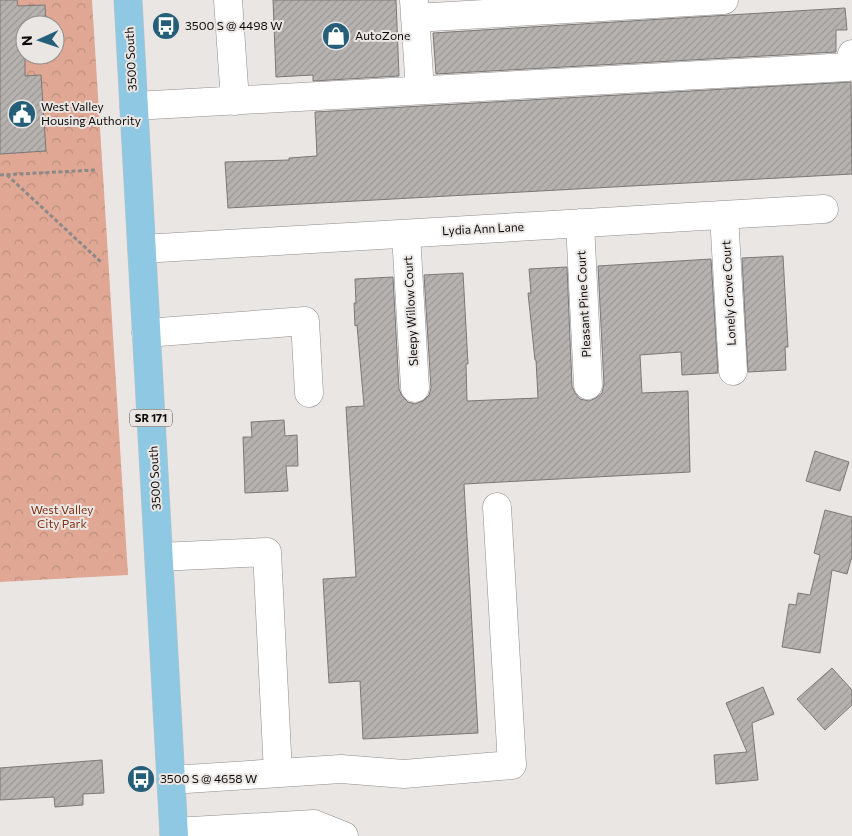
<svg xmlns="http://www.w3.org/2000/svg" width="852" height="836" viewBox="0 0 852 836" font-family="Commissioner,sans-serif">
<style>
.forest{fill:url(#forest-crowns);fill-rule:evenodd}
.building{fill:url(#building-hatch);stroke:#7b7876}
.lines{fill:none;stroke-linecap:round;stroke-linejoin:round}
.minor-casing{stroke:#908c8b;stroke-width:29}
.major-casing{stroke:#c5c5c4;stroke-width:29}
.path{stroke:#8c8988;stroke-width:3;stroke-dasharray:4 2.5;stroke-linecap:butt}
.minor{stroke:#fff;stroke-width:28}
.major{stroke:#8ec8e2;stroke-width:28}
.labels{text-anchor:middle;stroke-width:4;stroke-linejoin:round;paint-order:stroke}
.shield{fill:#eae6e4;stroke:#4f4d4c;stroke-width:1}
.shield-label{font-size:11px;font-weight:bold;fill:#0d0c0b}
.poi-label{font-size:12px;fill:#0d0c0b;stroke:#eae6e4;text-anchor:start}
.street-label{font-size:12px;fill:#0d0c0b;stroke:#eae6e4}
.park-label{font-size:12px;fill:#7f3013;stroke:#eae6e4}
</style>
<defs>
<pattern id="forest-crowns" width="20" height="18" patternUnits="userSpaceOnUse" patternTransform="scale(1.25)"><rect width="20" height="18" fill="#dfa794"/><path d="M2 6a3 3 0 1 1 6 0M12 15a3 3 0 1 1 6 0" fill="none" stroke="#be8f7e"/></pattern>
<pattern id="building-hatch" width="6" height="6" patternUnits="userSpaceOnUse" patternTransform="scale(1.25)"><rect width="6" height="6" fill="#b6b2b0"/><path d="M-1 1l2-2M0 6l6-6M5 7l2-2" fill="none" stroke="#9b9896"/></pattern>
</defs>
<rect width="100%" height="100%" fill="#eae6e4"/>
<path class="forest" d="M0 0H92L128 575 0 582ZM25 25H55V55H25Z"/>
<path class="building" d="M0 0H17L18 6 45 5 46 25H25V76L41 75 46 151 0 154Z
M273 0H396L399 76 313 81V75L276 77Z
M845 8 847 30H836V52L436 74 433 33Z
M851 82 852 174 228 208 225 162 289 160V158L317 156 315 112Z
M783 256 788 347H785L786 370 748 372 742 258Z
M711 259 718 373 682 375 681 352 640 355 642 393 688 391 690 472 464 484 478 733 363 739 360 681 329 683 323 579 356 577 346 407 364 406 357 325 355 326 354 303H356L355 279 393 277 399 389 402 396 408 402 415 404 423 401 429 395 431 388 424 275 463 273 468 364H466L467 401 538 398 536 360H535L528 293H531L529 269 567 267 572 386 575 393 580 399 589 401 596 398 602 393 604 384 598 266Z
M284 420 285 436 297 435 298 466H286L288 491 245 493 243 437H252L251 422Z
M815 451 849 462 840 491 806 481Z
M825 510 852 517V556L847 574 832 570 820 653 782 647 789 604 796 605 798 593 810 595 820 555 814 553Z
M832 668 852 690V705L825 730 797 699Z
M763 687 774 714 752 723 758 780 716 784 714 755 747 752 726 703Z
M102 760 104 793 83 794V805L55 807 54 797 0 800V768Z"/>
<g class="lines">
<defs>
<path id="minor" d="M228 0 235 101
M414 0 420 90
M415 18 724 0
M134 106 848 67 852 54
M724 215 733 371
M580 223 588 385
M406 234 415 388
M142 249 824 209
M146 333 305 321 309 393
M159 557 267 552 278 773
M171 780 341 769 404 774 512 765 497 507
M174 832 314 824 344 836"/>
<path id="major" d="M128 0 174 836"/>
</defs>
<use href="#minor" class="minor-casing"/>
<use href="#major" class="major-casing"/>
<path class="path" d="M0 175 96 170
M7 175 101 262"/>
<use href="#minor" class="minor"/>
<use href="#major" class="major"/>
</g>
<defs>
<symbol id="bus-disc" viewBox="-11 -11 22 22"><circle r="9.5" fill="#255e78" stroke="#eae6e4"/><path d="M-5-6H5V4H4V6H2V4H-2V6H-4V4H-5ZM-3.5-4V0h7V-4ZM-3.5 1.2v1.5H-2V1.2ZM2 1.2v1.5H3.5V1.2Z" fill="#fff"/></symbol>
<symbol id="shop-disc" viewBox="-11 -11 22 22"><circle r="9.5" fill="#255e78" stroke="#eae6e4"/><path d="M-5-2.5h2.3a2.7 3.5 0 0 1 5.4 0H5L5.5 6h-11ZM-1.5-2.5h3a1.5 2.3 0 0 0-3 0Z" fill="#fff"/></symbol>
<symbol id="civic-disc" viewBox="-11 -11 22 22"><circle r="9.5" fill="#255e78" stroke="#eae6e4"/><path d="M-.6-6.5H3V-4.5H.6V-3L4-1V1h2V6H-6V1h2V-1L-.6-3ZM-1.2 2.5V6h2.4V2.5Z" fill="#fff"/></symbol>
</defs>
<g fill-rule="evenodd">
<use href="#bus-disc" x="150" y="10" width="32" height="32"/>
<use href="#shop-disc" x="320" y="20" width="32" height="32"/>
<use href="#civic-disc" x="6" y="98" width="32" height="32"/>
<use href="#bus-disc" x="125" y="763" width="32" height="32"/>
</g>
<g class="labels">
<rect class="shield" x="130" y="409.5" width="42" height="17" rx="4"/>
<g class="shield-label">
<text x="151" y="422">SR 171</text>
</g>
<g class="poi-label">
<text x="185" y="30">3500 S @ 4498 W</text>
<text x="355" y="40">AutoZone</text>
<text x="41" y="111">West Valley<tspan x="41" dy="14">Housing Authority</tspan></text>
<text x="160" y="783">3500 S @ 4658 W</text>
</g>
<g class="street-label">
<text transform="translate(131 59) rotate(-93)" y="4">3500 South</text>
<text transform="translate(483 229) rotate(-3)" y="4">Lydia Ann Lane</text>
<text transform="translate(729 293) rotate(-93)" y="4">Lonely Grove Court</text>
<text transform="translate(584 304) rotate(-93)" y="4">Pleasant Pine Court</text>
<text transform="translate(411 311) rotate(-93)" y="4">Sleepy Willow Court</text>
<text transform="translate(155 478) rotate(-93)" y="4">3500 South</text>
</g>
<g class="park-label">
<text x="62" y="514">West Valley<tspan x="62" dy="14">City Park</tspan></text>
</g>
</g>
<g transform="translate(40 40) rotate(267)"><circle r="24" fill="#eae6e4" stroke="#928f8d"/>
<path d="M0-4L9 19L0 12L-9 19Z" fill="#255e78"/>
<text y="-8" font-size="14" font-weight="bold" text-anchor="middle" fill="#0d0c0b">N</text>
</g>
</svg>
